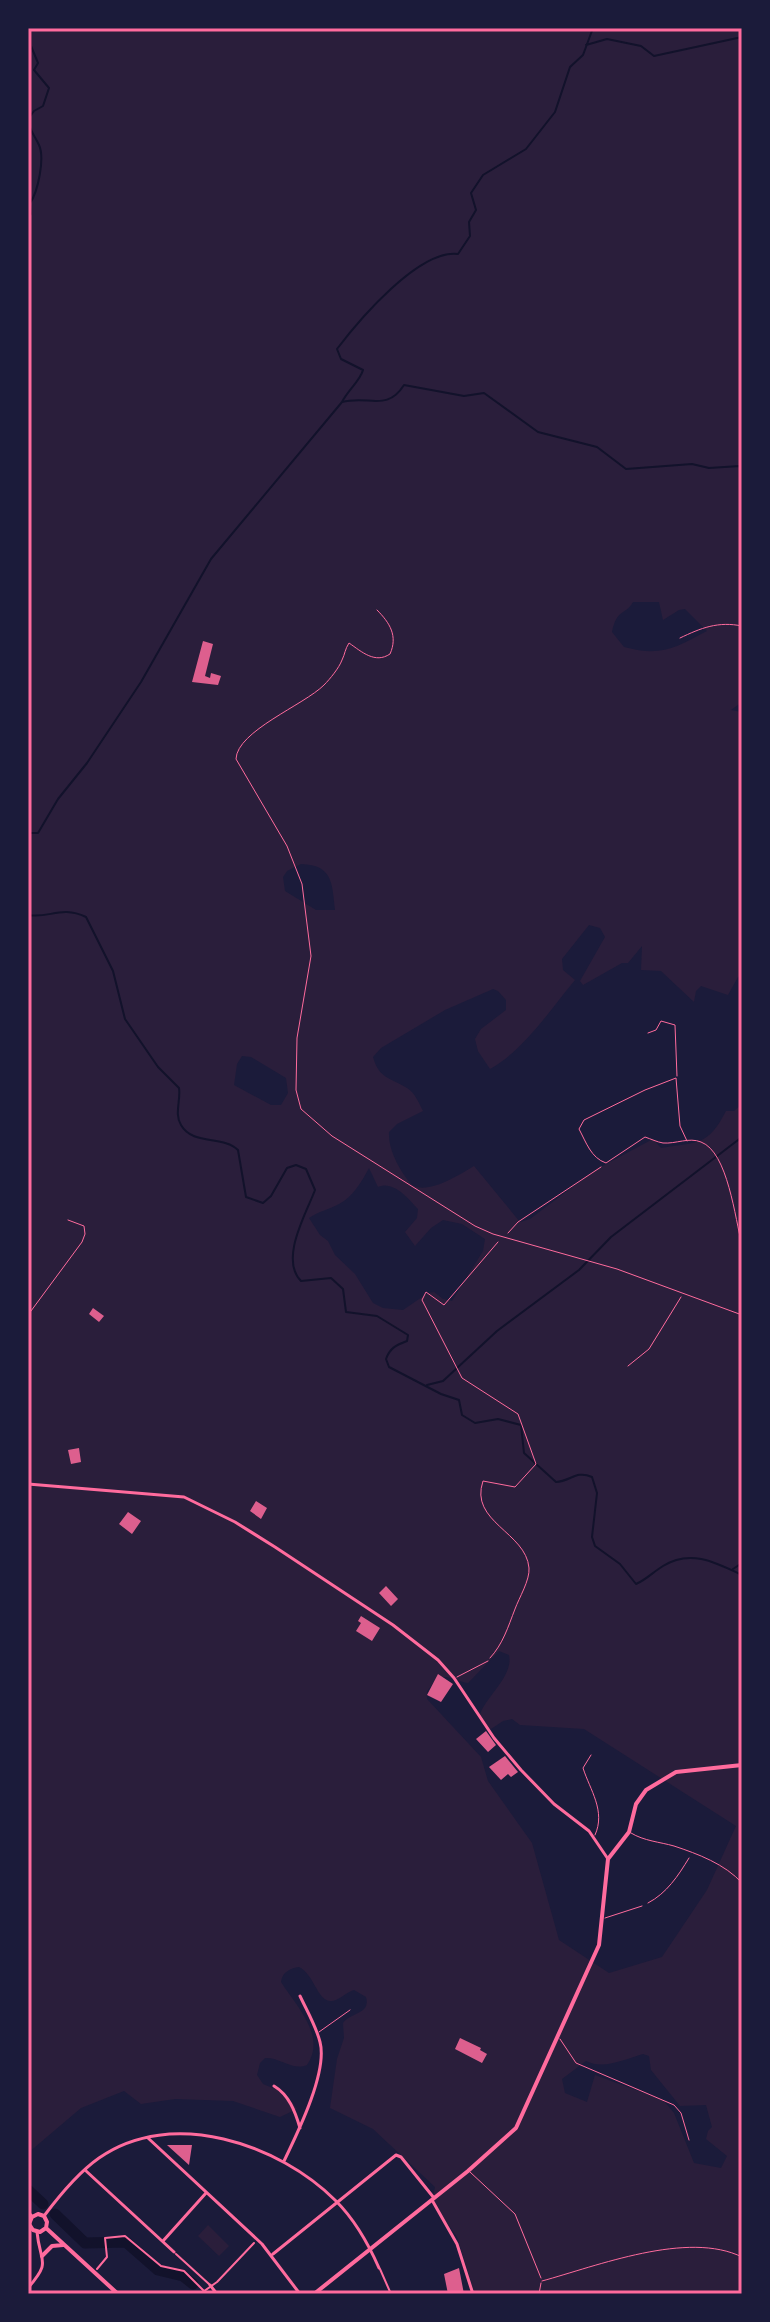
<svg xmlns="http://www.w3.org/2000/svg" width="770" height="2322" viewBox="0 0 770 2322" font-family="Ubuntu,sans-serif">
<style>
.green{fill:#2a1e3b;fill-rule:evenodd}
.lines{fill:none;stroke-linecap:round;stroke-linejoin:round}
.stream{stroke:#12122b;stroke-width:2}
.river{stroke:#12122b;stroke-width:11}
.building{fill:#dd5f8e}
.path{stroke:#ff6b9d;stroke-width:1}
.service{stroke:#ff6b9d;stroke-width:1}
.pedestrian{stroke:#ff6b9d;stroke-width:2}
.minor{stroke:#ff6b9d;stroke-width:3}
.tertiary{stroke:#ff6b9d;stroke-width:4}
.neatline{fill:none;stroke:#ff6b9d;stroke-width:3}
</style>
<rect width="100%" height="100%" fill="#1b1b3a"/>
<path class="green" d="M28 28H742V702L731 710 742 712V976L738 977 728 995 701 986 696 991 694 1002 661 971 641 970 642 946 628 963H622L583 985 580 981 605 937 600 928 589 925 562 959 563 970 575 980C550 1010 524 1050 490 1069L478 1051 475 1039 481 1029 506 1010V1000L498 991 493 989 445 1010 381 1048 373 1057C379 1079 391 1078 407 1088 415 1093 419 1103 423 1111L397 1124 389 1132C388 1150 400 1171 412 1185 428 1195 459 1175 474 1166L520 1222 530 1219 595 1170 653 1139 661 1148C698 1142 708 1146 726 1111H734L742 1104V2294H475L457 2237 432 2202 435 2187 373 2129 330 2108 337 2059 344 2038 343 2023C351 2012 371 2014 366 1997L354 1990C346 1992 338 2002 330 2001 317 2000 314 1974 299 1967 291 1968 282 1972 281 1982 296 2006 327 2036 307 2065 292 2071 280 2057 265 2058L260 2063 257 2075 263 2084 285 2093 297 2109 280 2117 233 2101 175 2099 141 2104 124 2091 81 2108 28 2153ZM633 602H659L663 620 679 610 685 609 707 631C675 648 661 657 624 647L612 632C617 608 625 616 633 602ZM301 864C333 865 332 883 335 910H316L285 891 283 877 287 871ZM242 1056 251 1057 286 1078 288 1093 281 1105H271L234 1085 237 1064ZM369 1168 378 1187C393 1180 408 1198 418 1209L417 1218 405 1232 415 1246 431 1228 443 1220 462 1224 485 1239 483 1251 452 1301 443 1299 434 1292 428 1293 403 1310 383 1308 373 1303 355 1274 335 1255 328 1241 320 1235 309 1218C319 1211 328 1210 339 1204 353 1197 362 1181 369 1168ZM499 1651 509 1655C516 1684 455 1718 491 1729L503 1721 512 1719 520 1725 584 1729 736 1826 707 1890 662 1957 609 1973 559 1940 532 1843 488 1781 481 1757 427 1699C427 1689 426 1693 431 1686 444 1669 453 1681 468 1683ZM643 2054 649 2056 651 2070 680 2106 706 2105 712 2127 708 2131 706 2139 727 2156 721 2168 694 2163 674 2113 663 2100 595 2075 587 2102 565 2093 562 2079 586 2061C604 2070 625 2059 643 2054Z
M208 2225 229 2246 219 2256 198 2236Z"/>
<g class="lines">
<path class="stream" d="M586 45 607 39 641 46 654 56 742 37
M28 119 34 111 43 106 49 88 34 70 38 63 31 46V28
M28 121C30 131 35 136 39 145 45 158 38 192 30 203L31 214 28 217
M342 402C369 395 387 412 404 385L464 396 484 393 538 432 597 447 626 469 692 464 709 468 740 466 742 470
M28 833H38L58 799 87 763 141 682 211 559 342 402C348 390 360 381 363 370L341 359 337 349C359 320 419 249 458 254L470 236 469 222 476 210 471 193 483 175 526 149 555 112 570 67 583 55 593 28
M28 915C49 919 61 905 86 917L113 971 125 1019 158 1067 179 1088C181 1100 174 1114 181 1125 193 1146 223 1135 238 1150L246 1197 263 1203 271 1196 287 1168 296 1165 306 1169 315 1190C307 1212 279 1259 301 1281L331 1278 343 1289 346 1312 377 1316 408 1335 407 1341C396 1345 390 1348 386 1359L389 1367 441 1394 459 1400 462 1415 475 1423 498 1419 521 1425 524 1453 556 1482C571 1481 576 1470 592 1477L597 1493 592 1537 595 1546 620 1564 636 1584C646 1580 653 1572 663 1566 690 1549 715 1562 742 1575
M427 1385 443 1381 497 1331 579 1270 611 1237 742 1137
M733 1569 742 1563"/>
<path class="river" d="M28 2190 43 2204
M55 2214 85 2243 126 2242 158 2270 183 2276 193 2284"/>
</g>
<path class="building" d="M203 641 213 644 205 676 210 678 211 673 221 676 218 685 192 682Z
M93 1308 104 1316 99 1322 89 1314Z
M79 1448 81 1462 71 1464 68 1450Z
M256 1501 267 1508 261 1519 250 1511Z
M128 1512 141 1521 132 1534 119 1524Z
M386 1586 398 1599 391 1606 379 1593Z
M361 1616 380 1628 372 1641 356 1631 361 1623 358 1621Z
M438 1674 453 1684 441 1702 427 1695Z
M486 1731 496 1745 488 1752 476 1739Z
M505 1756 518 1772 511 1777 508 1774 501 1780 489 1767Z
M460 2038 481 2048 480 2050 487 2054 482 2063 455 2049Z
M167 2145H192L189 2165Z
M459 2268 464 2294H448L444 2274Z"/>
<g class="lines">
<path class="path" d="M508 1233 518 1222 601 1167
M490 1658C503 1644 508 1627 515 1609 519 1598 530 1580 529 1568 526 1532 469 1522 483 1481L515 1487 536 1464 518 1414 462 1378 422 1300 426 1292 444 1305 498 1242
M648 1903C667 1893 678 1876 689 1858"/>
<path class="service" d="M377 610C390 623 398 636 390 654 375 664 362 652 349 643 345 649 345 654 342 660 339 668 330 679 324 685 304 705 237 731 236 759L287 846 302 884 311 956 297 1038 296 1090 301 1109 332 1136 475 1226 493 1234 617 1269 742 1315
M680 638C701 628 718 621 742 626
M648 1033 656 1030 661 1021 675 1025 677 1076
M687 1141 680 1126 676 1078 645 1090 584 1120 579 1129C586 1142 591 1158 606 1163L645 1137C651 1139 657 1142 663 1143 676 1144 689 1137 701 1142 728 1152 735 1219 742 1245
M28 1315 82 1242 85 1234 84 1226 68 1220
M628 1366 649 1349 681 1297
M457 1677 488 1661
M591 1755 583 1768C590 1790 606 1811 595 1835
M631 1833C644 1841 660 1842 674 1846 698 1854 725 1864 742 1883
M605 1918 642 1906
M319 2032 350 2010
M560 2039 576 2063 674 2105 681 2113 689 2140
M470 2172 515 2214 541 2278
M542 2281C597 2266 688 2230 742 2257
M539 2294 541 2283"/>
<path class="pedestrian" d="M176 2254 209 2284
M97 2269 107 2257 105 2238 125 2236 161 2266 184 2271 204 2291
M380 2269 391 2294
M200 2294 217 2282 254 2243"/>
<path class="minor" d="M28 1484 184 1497 235 1522 275 1547 393 1625 438 1660 454 1678 494 1738 521 1770 554 1804 589 1831 608 1859
M274 2086C289 2095 295 2111 300 2128
M148 2138 262 2244 300 2294
M284 2161C297 2134 328 2072 320 2042 316 2026 307 2011 300 1996
M85 2170 174 2252
M432 2200 457 2244 473 2294
M44 2216C59 2196 79 2172 99 2158 172 2107 279 2144 336 2201 355 2220 368 2243 379 2268
M163 2241 206 2193
M273 2254 396 2155 401 2157 434 2198
M210 2285 217 2294
M28 2288C52 2260 40 2264 37 2232"/>
<path class="tertiary" d="M28 2213 32 2217 38 2214 44 2216 47 2222 46 2228
M32 2217 29 2224 33 2230 40 2232 46 2228
M46 2228 118 2294
M42 2256 52 2246 63 2245
M314 2294 468 2171 516 2128 599 1945 608 1859 629 1832 636 1804 646 1790 676 1772 742 1765"/>
</g>
<rect width="770" height="2322" fill="none" stroke="#1b1b3a" stroke-width="60"/>
<rect x="30" y="30" width="710" height="2262" class="neatline"/>
</svg>
